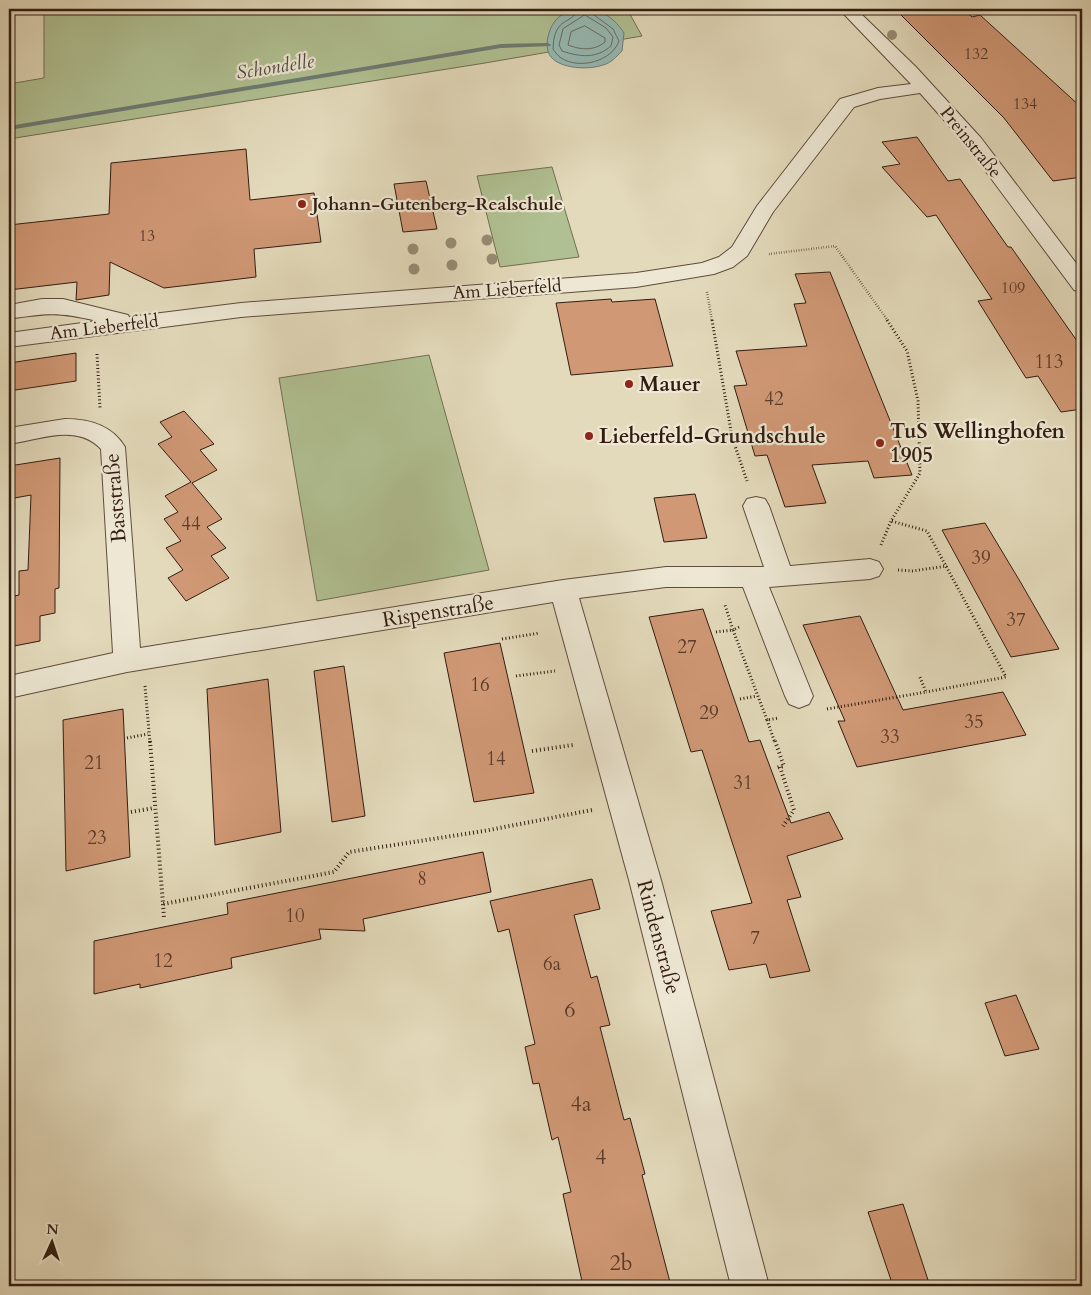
<svg xmlns="http://www.w3.org/2000/svg" width="1091" height="1295" viewBox="0 0 1091 1295" font-family="Cardo,serif">
<style>
.green{fill:#b0c092;stroke:#716e52}
.water{fill:#96bab4;stroke:#6e7b73}
.lines{fill:none;stroke-linecap:round;stroke-linejoin:round}
.shore{stroke:#646b62;stroke-width:1}
.stream{fill:#6e7b73;fill-rule:evenodd}
.building{fill:#d09875;stroke:#321c11}
.minor-casing{stroke:#5e4c3c;stroke-width:2}
.path-far2{stroke:#321c11;stroke-width:2.5;stroke-dasharray:0.5 2;stroke-linecap:butt}
.path-far1{stroke:#321c11;stroke-width:3;stroke-dasharray:1 2.5;stroke-linecap:butt}
.path{stroke:#321c11;stroke-width:4;stroke-dasharray:1 3;stroke-linecap:butt}
.minor{fill:#ede7d3;fill-rule:evenodd}
.tree{fill:#978c73}
.poi-dot{fill:#8f2418;stroke:#ede7d3;stroke-width:2}
.labels{text-anchor:middle;stroke-width:4.5;stroke-linejoin:round;paint-order:stroke}
.far-number-label{font-size:16px;fill:#5a3b2a}
.far-street-label{font-size:18px;fill:#321c11;stroke:#ede7d3}
.far-poi-label{font-size:18px;font-weight:bold;fill:#321c11;stroke:#ede7d3;text-anchor:start}
.far-water-label{font-size:19px;font-style:italic;fill:#504b42;stroke:#ede7d3}
.number-label{font-size:19px;fill:#5a3b2a}
.poi-label{font-size:21px;font-weight:bold;fill:#321c11;stroke:#ede7d3;text-anchor:start}
.street-label{font-size:21px;fill:#321c11;stroke:#ede7d3}
.near-number-label{font-size:22px;fill:#5a3b2a}
</style>
<rect width="100%" height="100%" fill="#e3dabb"/>
<filter id="stains"><feTurbulence type="fractalNoise" baseFrequency=".004" numOctaves="4"/><feColorMatrix values="0 0 0 0 .2 0 0 0 0 .09 0 0 0 0 .02 0 0 0 .5 -.17"/></filter>
<radialGradient id="worn" r=".72"><stop offset=".6" stop-color="#630" stop-opacity="0"/><stop offset="1" stop-color="#630" stop-opacity=".3"/></radialGradient>
<path class="green" d="M44 9H627L642 36 485 63 9 139V84L44 78Z
M552 167 579 257 500 267 477 176Z
M429 355 489 570 317 601 279 378Z"/>
<path class="water" d="M584 9C602 9 615 19 624 33L622 51C616 57 611 63 603 65 589 70 561 69 551 57 542 46 550 21 562 15 568 11 577 10 584 9Z"/>
<g class="lines">
<path class="shore" d="M578 9C572 26 554 15 553 49 555 52 558 56 561 58 580 70 612 61 619 41L613 29 594 15 592 9
M585 15 606 28 613 37 611 46C596 59 580 57 562 51L559 45 563 29Z
M585 26 605 38V42C594 51 581 50 568 45L571 32Z"/>
<path class="stream" d="M548 43 551 45 550 46 501 48 9 130V126L501 44Z"/>
</g>
<path class="building" d="M895 9H963L972 17 980 15 1082 108V177L1053 181 1004 118Z
M917 137 948 181 960 179 1008 247H1011L1082 348V409L1061 412 1038 376 1026 378 978 301 992 299 936 215 927 217 882 167 900 164 882 142Z
M246 149 250 200 314 193 321 242 254 249 256 277 164 288 110 262 109 295 76 300 77 282 9 290V225L109 214 111 163Z
M426 181 437 229 403 232 394 184Z
M830 272 912 475 874 478 868 461 812 465 826 503 785 507 767 455 755 456 734 386 747 385 736 351 807 346 794 304 806 303 795 274Z
M611 299 612 302 655 299 673 366 571 375 556 303Z
M76 353V381L9 391V363Z
M184 411 214 444 200 450 217 470 192 483 222 519 207 527 226 548 211 556 229 578 186 601 168 578 183 570 166 548 181 541 164 519 178 512 165 496 191 482 158 444 172 437 160 422Z
M60 458 59 588 55 589V613L40 616V641L9 647V597L19 595V571L28 570 31 495 9 499V466Z
M695 494 707 538 664 542 654 498Z
M985 523 1021 583 1059 649 1011 657 942 530Z
M703 609 749 742 760 740 791 823 829 812 843 839 787 856 801 897 787 900 810 971 770 978 766 964 729 970 711 911 752 903 702 750 691 752 649 617Z
M860 616 903 710 1003 692 1026 735 857 767 838 721H845L803 625Z
M500 643 534 793 474 802 444 653Z
M344 666 365 816 332 822 314 671Z
M268 679 281 832 215 845 207 689Z
M123 709 130 857 66 871 63 720Z
M483 852 491 892 363 919 365 931 319 929 321 939 231 958 232 968 140 988V984L94 994V941L228 914 227 903Z
M592 879 600 909 574 915 591 978 597 976 610 1025 600 1027 624 1120 630 1118 645 1174 642 1175 671 1286H583L563 1194 571 1192 558 1137 552 1140 539 1083 533 1084 525 1047 535 1044 509 929 498 932 490 901Z
M1016 995 1039 1049 1005 1056 985 1003Z
M903 1204 930 1286H893L868 1212Z"/>
<g class="lines">
<defs>
<path id="minor" d="M839 9H856L916 67 981 138 1082 271V292L1074 290 967 146 920 93 880 99 854 107 773 212 747 256 733 267 714 274 636 287 241 317 9 347V333L97 321C58 312 48 313 9 319V305L42 299H63L128 315 129 317 241 303 636 273 702 263 719 257 732 247 757 206 840 99 878 88 911 84Z
M65 419C89 419 112 425 125 447L140 648 563 580 666 567H764L743 506 747 499 756 497 765 499 769 506 790 566 870 559 879 562 883 569 879 576 870 579 769 587 813 696 809 704 799 708 789 704 785 696 743 587H666L579 598 661 880 769 1286H731L629 880 553 602 127 672 9 698V676L113 653 101 449C77 423 39 440 9 444V428Z"/>
</defs>
<use href="#minor" class="minor-casing"/>
<path class="path-far2" d="M769 254 835 246 888 321
M707 292 712 321"/>
<path class="path-far1" d="M712 320 732 437 747 481
M887 320 907 351 918 401 920 473 891 521 927 531 1006 677 926 692
M97 354 100 408
M881 545 891 521
M898 570 912 571 947 566
M739 627 733 630 767 720 779 718
M716 632 733 630 725 605
M502 639 540 633
M516 676 555 671
M145 686 150 743
M740 699 757 696
M827 709 926 692 919 675
M767 720 775 743
M127 738 148 734"/>
<path class="path" d="M150 741 163 904 334 872 349 852 484 831 592 810
M775 741 784 766 775 768
M532 751 573 745
M780 767 794 810 783 826
M131 812 154 808
M163 904 164 918"/>
<use href="#minor" class="minor"/>
</g>
<g class="tree">
<circle cx="892" cy="35" r="5"/>
<circle cx="487" cy="240" r="5.5"/>
<circle cx="451" cy="243" r="5.5"/>
<circle cx="413" cy="249" r="5.5"/>
<circle cx="492" cy="259" r="5.5"/>
<circle cx="452" cy="265" r="5.5"/>
<circle cx="414" cy="269" r="5.5"/>
</g>
<g class="poi-dot">
<circle cx="302" cy="204" r="5"/>
<circle cx="629" cy="384" r="5"/>
<circle cx="589" cy="436" r="5"/>
<circle cx="880" cy="443" r="5"/>
</g>
<g class="labels">
<g class="far-number-label">
<text x="976" y="59">132</text>
<text x="1025" y="109">134</text>
<text x="147" y="241">13</text>
<text x="1013" y="293">109</text>
</g>
<g class="far-street-label">
<text transform="translate(971 142) rotate(51)" y="6">Preinstraße</text>
<text transform="translate(507 289) rotate(-4)" y="6">Am Lieberfeld</text>
<text transform="translate(104 327) rotate(-7)" y="6">Am Lieberfeld</text>
</g>
<g class="far-poi-label">
<text x="312" y="210">Johann-Gutenberg-Realschule</text>
</g>
<g class="far-water-label">
<text transform="translate(275 66) rotate(-9)" y="7">Schondelle</text>
</g>
<g class="number-label">
<text x="1049" y="368">113</text>
<text x="774" y="405">42</text>
<text x="191" y="530">44</text>
<text x="981" y="564">39</text>
<text x="1016" y="626">37</text>
<text x="687" y="653">27</text>
<text x="480" y="691">16</text>
<text x="709" y="719">29</text>
<text x="974" y="728">35</text>
<text x="890" y="743">33</text>
<text x="496" y="765">14</text>
<text x="94" y="769">21</text>
<text x="743" y="789">31</text>
<text x="97" y="844">23</text>
<text x="422" y="885">8</text>
<text x="295" y="922">10</text>
<text x="755" y="944">7</text>
<text x="163" y="967">12</text>
<text x="552" y="970">6a</text>
</g>
<g class="poi-label">
<text x="639" y="391">Mauer</text>
<text x="890" y="438">TuS Wellinghofen<tspan x="890" dy="24">1905</tspan></text>
<text x="599" y="443">Lieberfeld-Grundschule</text>
</g>
<g class="street-label">
<text transform="translate(115 498) rotate(-95)" y="7">Baststraße</text>
<text transform="translate(438 611) rotate(-9)" y="7">Rispenstraße</text>
<text transform="translate(659 937) rotate(75)" y="7">Rindenstraße</text>
</g>
<g class="near-number-label">
<text x="570" y="1017">6</text>
<text x="581" y="1111">4a</text>
<text x="601" y="1164">4</text>
<text x="621" y="1270">2b</text>
</g>
</g>
<rect width="1091" height="1295" fill="none" stroke="#e3dabb" stroke-width="30"/>
<rect x="10" y="10" width="1071" height="1275" fill="none" stroke="#321c11" stroke-width="2.5"/>
<rect x="15" y="15" width="1061" height="1265" fill="none" stroke="#321c11"/>
<g transform="translate(52 1242) rotate(3)" stroke="#ede7d3" stroke-width="4" paint-order="stroke">
<path d="M0-4L9 19L0 12L-9 19Z" fill="#321c11"/>
<text y="-8" font-size="14" font-weight="bold" text-anchor="middle" fill="#321c11">N</text>
</g>
<rect width="100%" height="100%" filter="url(#stains)"/>
<rect width="100%" height="100%" fill="url(#worn)"/>
</svg>
